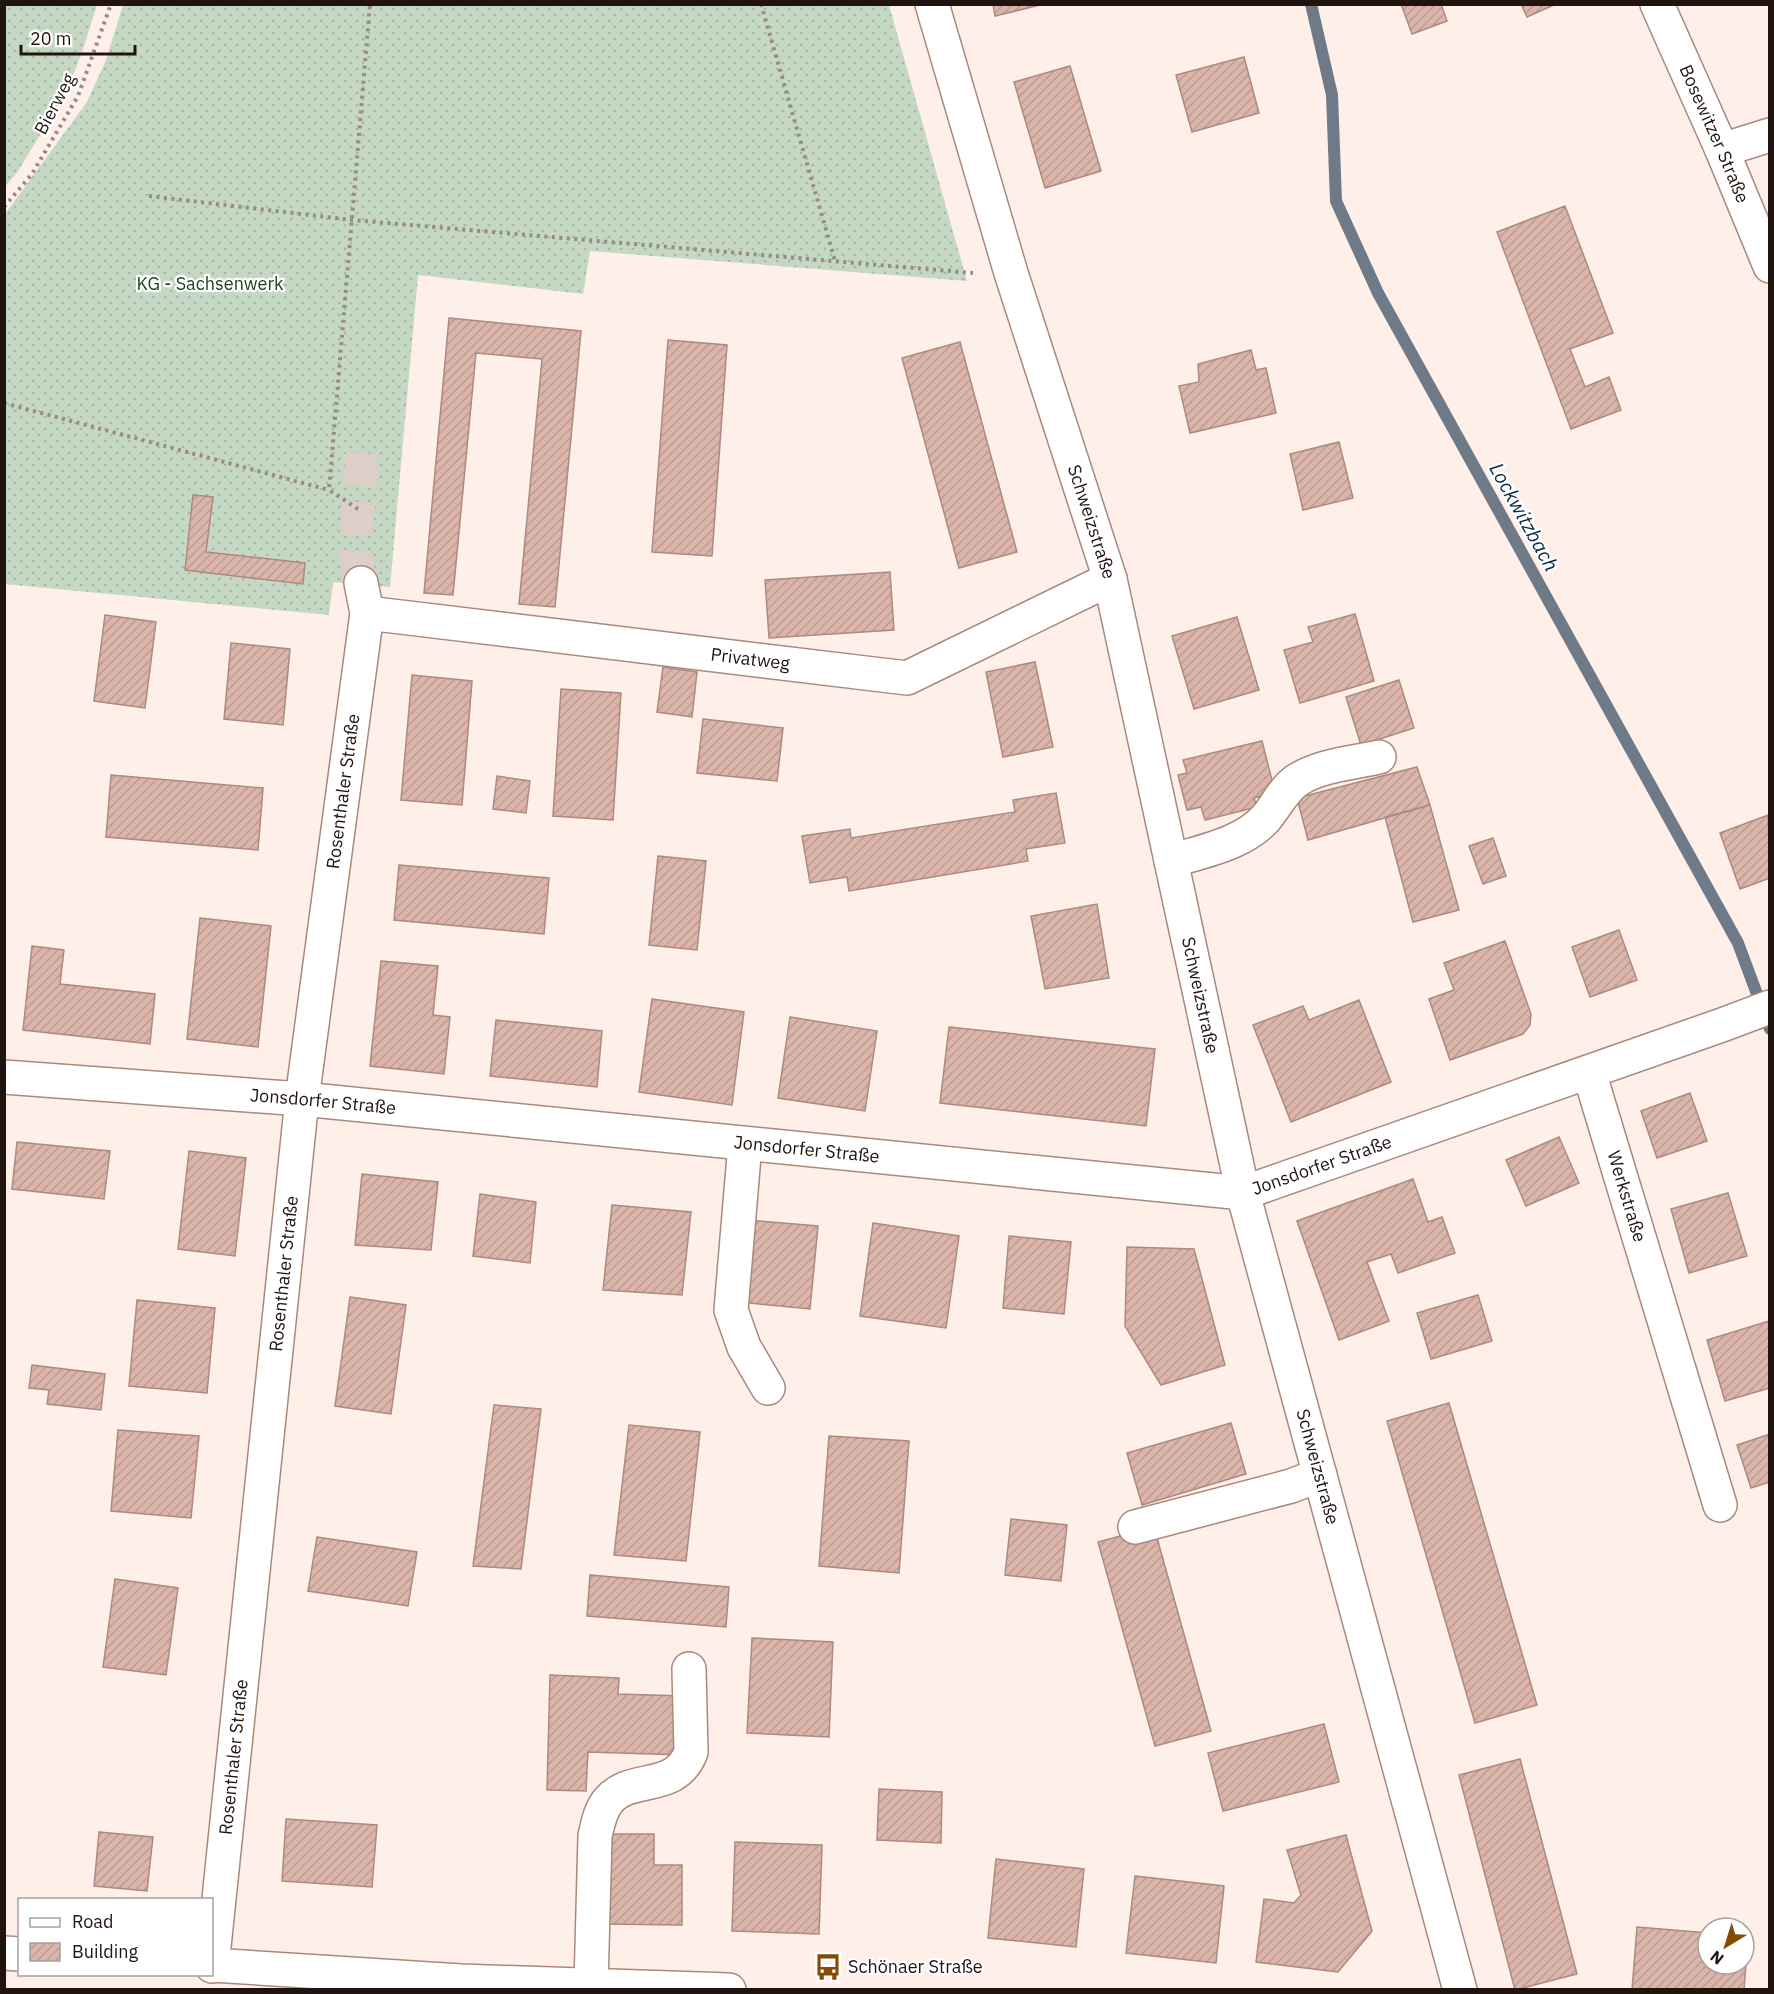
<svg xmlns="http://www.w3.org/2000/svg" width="1774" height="1994" viewBox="0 0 1774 1994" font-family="'IBM Plex Sans',sans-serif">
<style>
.grass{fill:url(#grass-dots)}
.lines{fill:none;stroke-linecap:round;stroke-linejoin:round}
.stream{stroke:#6f7a88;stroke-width:12}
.building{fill:url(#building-hatch);stroke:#ad897f;stroke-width:1.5}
.minor-tunnel{stroke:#ddcec8;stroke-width:33;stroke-dasharray:33 16;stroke-linecap:butt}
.minor-casing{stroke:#aa897a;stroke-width:36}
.path{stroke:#988a84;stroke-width:4;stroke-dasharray:3 4.5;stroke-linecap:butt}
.minor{stroke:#fff;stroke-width:33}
.labels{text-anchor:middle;stroke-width:4.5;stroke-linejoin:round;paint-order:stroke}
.street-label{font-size:18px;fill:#21140f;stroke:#fff}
.park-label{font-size:18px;fill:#1e4120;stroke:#fff}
.poi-label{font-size:18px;fill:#21140f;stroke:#fff;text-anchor:start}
.water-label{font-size:20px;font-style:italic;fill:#062b4a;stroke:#fff}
</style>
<defs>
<pattern id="grass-dots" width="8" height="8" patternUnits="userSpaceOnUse" patternTransform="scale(1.5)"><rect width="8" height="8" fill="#c4d8c3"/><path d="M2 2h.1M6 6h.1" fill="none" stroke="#a8b8a6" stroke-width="1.8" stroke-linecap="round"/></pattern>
<pattern id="building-hatch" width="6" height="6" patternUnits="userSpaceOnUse" patternTransform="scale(1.5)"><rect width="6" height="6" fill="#dbb5aa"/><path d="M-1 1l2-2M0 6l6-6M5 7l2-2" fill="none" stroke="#bc9b91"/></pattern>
</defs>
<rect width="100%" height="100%" fill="#feefe9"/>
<path class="grass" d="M5 4 97 5 83 49 68 89 18 171 5 187Z
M123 5H889L967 281 590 251 583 294 418 275 390 587 333 582 329 615 5 584V214L87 102 106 60Z"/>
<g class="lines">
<path class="stream" d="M1311 4 1332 95 1336 201 1378 293 1738 943 1770 1029"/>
</g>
<path class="building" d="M993 4H1044L995 16Z
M1401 4H1441L1447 21 1412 34Z
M1521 4H1556L1527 17Z
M1244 57 1259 113 1192 132 1176 75Z
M1070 66 1101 171 1045 188 1014 82Z
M1565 206 1613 333 1570 349 1585 387 1609 377 1621 410 1571 429 1497 232Z
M449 318 581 331 555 607 519 604 542 359 476 353 453 595 424 593Z
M668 340 727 345 712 556 652 552Z
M960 342 1017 552 959 568 902 358Z
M1251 350 1256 370 1266 368 1276 413 1190 433 1179 386 1199 382 1198 364Z
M1339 442 1353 498 1303 510 1290 454Z
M193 495 213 497 206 552 305 563 303 584 185 570Z
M890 572 894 630 769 638 765 580Z
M1355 614 1374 681 1300 703 1284 650 1313 642 1308 627Z
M105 615 156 622 145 708 94 701Z
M1237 617 1259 690 1194 709 1172 636Z
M231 643 290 649 283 725 224 719Z
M1035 662 1053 747 1003 757 986 672Z
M663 667 697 672 692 717 657 712Z
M412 675 472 681 462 805 401 800Z
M1399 680 1414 728 1361 745 1346 697Z
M561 689 621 693 613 820 553 816Z
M703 719 783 728 777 781 697 773Z
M1262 741 1275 792 1254 798 1257 807 1205 820 1201 807 1187 810 1178 775 1187 773 1183 760Z
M1417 767 1430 805 1308 840 1297 798Z
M111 775 263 788 258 850 106 837Z
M497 776 530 781 526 813 493 809Z
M1056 793 1065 843 1026 849 1028 861 849 891 847 877 810 883 802 836 850 829 851 838 1015 812 1013 800Z
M1430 805 1459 910 1413 922 1385 817Z
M1768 815 1770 878 1740 889 1720 833Z
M1493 838 1506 876 1483 884 1469 846Z
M658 856 706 861 697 950 649 945Z
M399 865 549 878 544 934 394 920Z
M1097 904 1109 978 1045 989 1031 916Z
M200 918 271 926 258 1047 187 1039Z
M1619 930 1637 980 1590 997 1572 947Z
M1505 941 1531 1014 1530 1025 1523 1034 1450 1060 1429 999 1454 990 1444 963Z
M32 946 64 950 60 984 155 994 150 1044 23 1030Z
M381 961 438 966 433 1015 450 1017 444 1074 370 1066Z
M652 999 744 1012 732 1105 639 1092Z
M1359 1000 1391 1082 1291 1122 1253 1025 1303 1006 1309 1020Z
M790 1017 877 1031 865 1111 778 1098Z
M496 1020 602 1031 597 1087 490 1076Z
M949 1027 1155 1049 1146 1126 940 1103Z
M1690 1093 1707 1141 1657 1158 1641 1111Z
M1559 1137 1579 1183 1526 1206 1506 1160Z
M17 1142 110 1151 104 1199 12 1189Z
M189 1151 246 1158 235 1256 178 1249Z
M362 1174 438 1182 431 1250 355 1245Z
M1413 1179 1428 1222 1442 1217 1455 1253 1398 1273 1391 1254 1367 1262 1389 1321 1339 1340 1297 1221Z
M1728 1193 1747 1256 1689 1273 1671 1209Z
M480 1194 536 1202 530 1263 473 1256Z
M612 1205 691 1212 682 1295 603 1290Z
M746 1220 818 1226 810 1309 739 1302Z
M873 1223 959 1236 946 1328 860 1316Z
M1009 1236 1071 1242 1064 1314 1003 1308Z
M1127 1247 1194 1249 1225 1365 1161 1385 1125 1326Z
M1478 1295 1492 1341 1431 1359 1417 1313Z
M350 1297 406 1305 391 1414 335 1406Z
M137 1300 215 1308 207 1393 129 1386Z
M1769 1321 1770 1388 1725 1401 1707 1340Z
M32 1365 105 1374 101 1410 47 1404 49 1390 29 1388Z
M1449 1403 1537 1705 1475 1723 1387 1421Z
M494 1405 541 1409 521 1569 473 1566Z
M1231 1423 1246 1474 1142 1505 1127 1453Z
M629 1425 700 1432 686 1561 614 1555Z
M118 1430 199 1436 191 1518 111 1511Z
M1770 1434V1482L1751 1488 1737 1445Z
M829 1436 909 1441 899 1573 819 1566Z
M1011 1519 1067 1525 1061 1581 1005 1575Z
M1154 1527 1211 1731 1155 1746 1098 1542Z
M317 1537 417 1552 408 1606 308 1591Z
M590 1575 729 1587 726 1627 587 1616Z
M115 1579 178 1588 166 1675 103 1667Z
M752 1638 833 1642 829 1737 747 1733Z
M550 1675 619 1678 618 1694 684 1696 682 1755 588 1752 586 1791 547 1790Z
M1324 1724 1339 1782 1223 1811 1208 1753Z
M1520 1759 1577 1974 1515 1990 1459 1775Z
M879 1789 942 1792 941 1843 877 1840Z
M286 1819 377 1825 372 1887 282 1881Z
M99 1832 153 1837 147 1891 94 1886Z
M609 1834H654V1865H682V1925L602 1924Z
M1346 1835 1372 1931 1338 1972 1256 1962 1264 1899 1294 1903 1301 1895 1287 1850Z
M735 1842 822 1845 819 1934 732 1931Z
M996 1859 1084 1869 1076 1947 988 1938Z
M1135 1876 1224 1886 1216 1963 1126 1953Z
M1637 1927 1708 1933V1964H1744V1937H1748L1744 1990H1632Z"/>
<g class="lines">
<path class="minor-tunnel" d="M361 583 355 554 363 441"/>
<defs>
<g id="minor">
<path id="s1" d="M932 4 1011 273 1110 579 1243 1193 1460 1990"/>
<path id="s2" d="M1657 4 1722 150 1770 266"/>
<path d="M1722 150 1770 135"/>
<path id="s3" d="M367 613 907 678 1110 579"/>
<path d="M1171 861C1203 851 1243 844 1266 818 1277 805 1284 788 1299 779 1322 765 1353 763 1379 757"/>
<path id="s4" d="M1589 1072 1720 1505"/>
<path id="s5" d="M4 1077 302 1099 1243 1193 1722 1025 1770 1007"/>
<path d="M745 1144 731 1310 744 1347 768 1388"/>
<path d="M1135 1527 1291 1486 1320 1475"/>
<path d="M4 1953 20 1954"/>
<path d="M212 1965 461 1981 729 1990"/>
<path id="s6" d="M212 1966 302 1099 367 613 361 583"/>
<path d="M591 1985 595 1836C598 1823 600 1811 608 1801 631 1773 675 1794 691 1752L689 1669"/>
</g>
</defs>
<use href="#minor" class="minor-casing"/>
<path class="path" d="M761 4 835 261
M149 196 352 220 973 273
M4 207 32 174 78 96 111 4
M4 403 329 490
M358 509 329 490 370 4"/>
<use href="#minor" class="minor"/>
</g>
<defs>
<symbol id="bus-bare" viewBox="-9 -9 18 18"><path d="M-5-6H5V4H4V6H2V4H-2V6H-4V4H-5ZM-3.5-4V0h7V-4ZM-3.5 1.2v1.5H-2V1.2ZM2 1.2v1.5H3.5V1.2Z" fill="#864b03" stroke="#fff" stroke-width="2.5" paint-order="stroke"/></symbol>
</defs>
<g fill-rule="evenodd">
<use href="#bus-bare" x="809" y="1948" width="38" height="38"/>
</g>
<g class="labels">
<g class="street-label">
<text transform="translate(55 104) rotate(-62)" y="6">Bierweg</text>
<text dy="6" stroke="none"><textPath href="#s2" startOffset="142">Bosewitzer Straße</textPath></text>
<text dy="6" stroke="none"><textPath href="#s1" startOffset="542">Schweizstraße</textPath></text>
<text dy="6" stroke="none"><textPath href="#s3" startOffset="386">Privatweg</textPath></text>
<text dy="6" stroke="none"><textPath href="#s6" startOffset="1182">Rosenthaler Straße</textPath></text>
<text dy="6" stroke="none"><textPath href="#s1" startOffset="1028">Schweizstraße</textPath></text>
<text dy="6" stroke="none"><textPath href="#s5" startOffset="320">Jonsdorfer Straße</textPath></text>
<text dy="6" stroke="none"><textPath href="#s5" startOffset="806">Jonsdorfer Straße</textPath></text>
<text dy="6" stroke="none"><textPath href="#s5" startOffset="1328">Jonsdorfer Straße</textPath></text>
<text dy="6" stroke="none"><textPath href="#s4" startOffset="130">Werkstraße</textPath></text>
<text dy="6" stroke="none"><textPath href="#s6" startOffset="696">Rosenthaler Straße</textPath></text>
<text dy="6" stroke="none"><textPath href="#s1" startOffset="1514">Schweizstraße</textPath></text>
<text dy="6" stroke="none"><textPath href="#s6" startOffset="210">Rosenthaler Straße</textPath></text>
</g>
<g class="park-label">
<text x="210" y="290">KG - Sachsenwerk</text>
</g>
<g class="poi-label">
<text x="848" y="1973">Schönaer Straße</text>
</g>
<g class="water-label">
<text transform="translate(1524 517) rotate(61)" y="7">Lockwitzbach</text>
</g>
</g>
<rect width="1774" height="1994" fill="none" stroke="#21140f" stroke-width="12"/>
<rect x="18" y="1898" width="195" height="78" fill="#ffffff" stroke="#a6a19f" stroke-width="1.5"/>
<rect x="30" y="1918" width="30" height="9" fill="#ffffff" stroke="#a6a19f" stroke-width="1.5"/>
<text x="72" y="1928" font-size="18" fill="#21140f">Road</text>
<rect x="30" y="1943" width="30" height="18" fill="url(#building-hatch)" stroke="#a6a19f" stroke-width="1.5"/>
<text x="72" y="1958" font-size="18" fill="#21140f">Building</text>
<g transform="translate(1726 1946) rotate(218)"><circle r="28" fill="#ffffff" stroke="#a6a19f" stroke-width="1.5"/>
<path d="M0-4.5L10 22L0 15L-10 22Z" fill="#864b03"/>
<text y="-9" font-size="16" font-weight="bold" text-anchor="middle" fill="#21140f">N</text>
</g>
<path d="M21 45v9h114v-9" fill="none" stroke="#21140f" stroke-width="3"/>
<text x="30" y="45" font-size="18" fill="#21140f" stroke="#ffffff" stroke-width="4.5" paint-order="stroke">20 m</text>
</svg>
